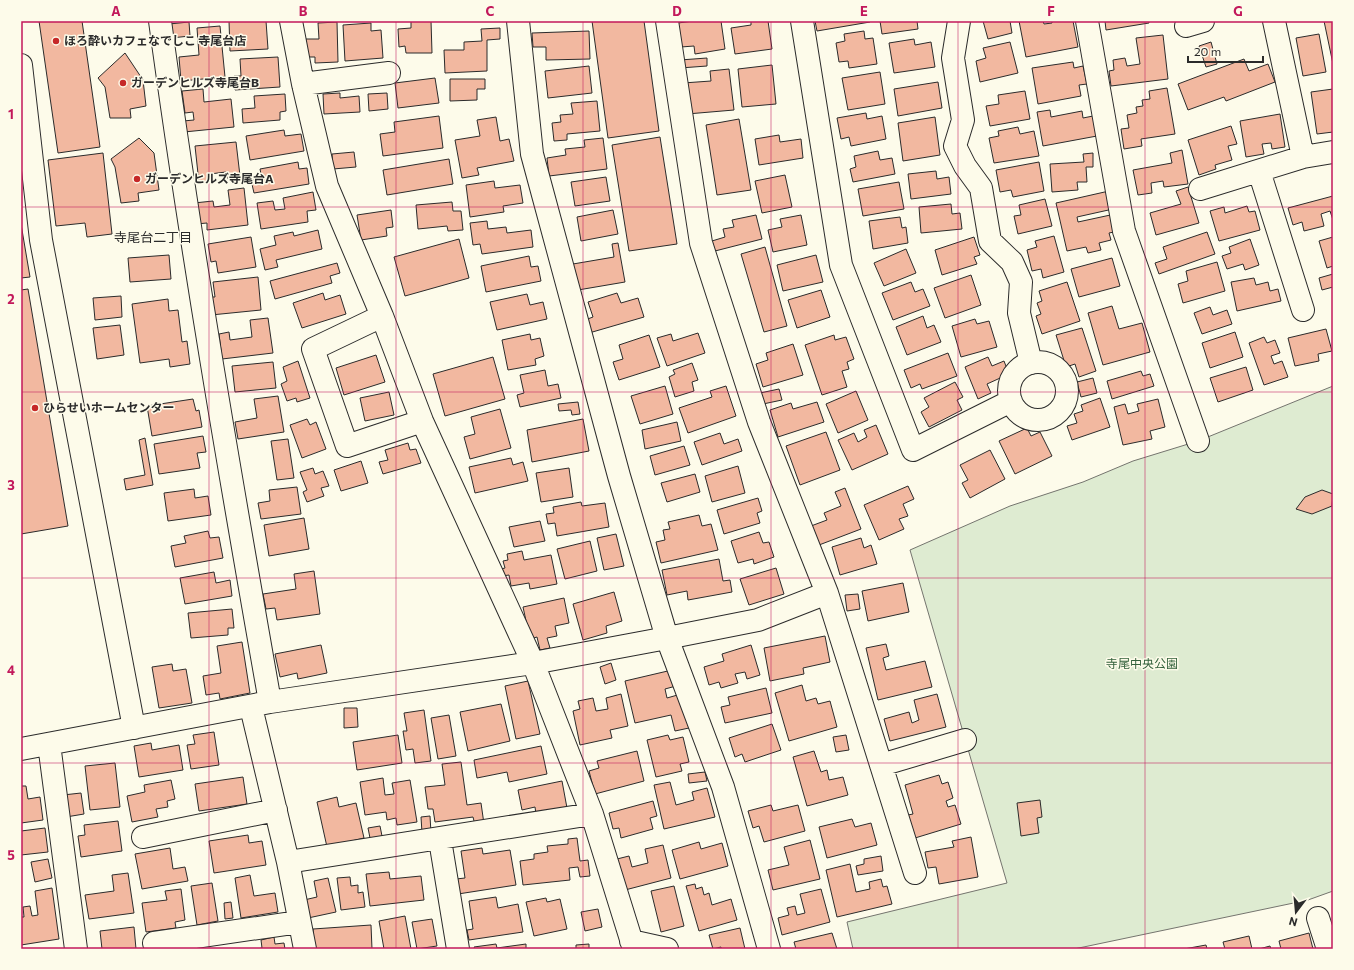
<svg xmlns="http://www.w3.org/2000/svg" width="1354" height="970" viewBox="0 0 1354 970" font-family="Commissioner,'Noto Sans JP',sans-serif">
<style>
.green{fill:#deebd1;stroke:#74746e}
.building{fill:#f2b8a0;stroke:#2b2b2b}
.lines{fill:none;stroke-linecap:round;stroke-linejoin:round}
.minor-casing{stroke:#2b2b2b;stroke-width:24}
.minor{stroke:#fdfbea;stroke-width:22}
.grid{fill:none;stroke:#c2185b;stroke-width:1;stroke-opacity:0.55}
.poi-dot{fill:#c62828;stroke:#fdfbea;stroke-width:1.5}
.labels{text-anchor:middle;stroke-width:3;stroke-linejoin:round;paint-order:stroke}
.poi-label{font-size:12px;font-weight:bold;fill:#2b2b2b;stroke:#fdfbea;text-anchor:start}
.park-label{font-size:12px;fill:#34623c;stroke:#fdfbea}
.neighbourhood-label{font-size:13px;fill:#2b2b2b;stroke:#fdfbea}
.neatline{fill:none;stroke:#c2185b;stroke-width:1.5}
.grid-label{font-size:13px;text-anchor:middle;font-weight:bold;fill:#c2185b}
</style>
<rect width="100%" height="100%" fill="#fdfbea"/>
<path class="green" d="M1333 386V891L1308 900 1074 949H853L847 922 1007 883 910 550 1010 506 1083 482 1133 461 1198 441Z"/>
<path class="building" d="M39 21H82L100 147 58 153Z
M229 21H266L268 49 230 51Z
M411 21H431L432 53H406L405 46 399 47 398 29 411 28Z
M592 21H644L659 131 608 138Z
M693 21H721L725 49 695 54 694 46 681 47 678 23Z
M751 21H768L772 49 735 54 731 28 751 25Z
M815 21H870V22L817 31Z
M880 21H917L918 29 882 34Z
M983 21H1010L1012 33 988 39Z
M1019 21H1043L1044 24 1052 23V21H1073L1078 47 1026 57Z
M1105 21H1149V23L1106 30Z
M1324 21H1333V64Z
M189 22 190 36 171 38 169 24Z
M337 22 338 62 315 63V57H305V39H319L318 23Z
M371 23V31L381 30 383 58 345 61 343 25Z
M220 26 225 77 181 81 179 57 199 55 197 28Z
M500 28V39L487 40V71L445 73 444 50H464V42L482 41 481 29Z
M589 31 590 59 546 60V47H533L532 33Z
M864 31 865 39 873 38 877 64 849 68 848 61 839 62 836 43 845 41 844 34Z
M1319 34 1326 72 1303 76 1296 38Z
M1163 35 1168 79 1111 86 1109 71 1114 70 1113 60 1125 58 1127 66 1140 64 1136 38Z
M914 39 915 45 931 42 935 67 894 73 889 43Z
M1010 42 1018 73 980 82 976 61 986 58 983 48Z
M1211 42 1217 64 1206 67 1199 46Z
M125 53 143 80 146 106 130 109 131 118H110L105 87 98 78Z
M278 57 280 87 235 90 234 76H241L240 59Z
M707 58V66L680 68V60Z
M1244 59 1249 71 1268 64 1275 82 1226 101 1224 97 1188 110 1178 84Z
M1073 62 1074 68 1083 66 1087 84 1079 85 1081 96 1038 104 1032 68Z
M772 65 776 104 742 107 738 69Z
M589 66 592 93 548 98 545 71Z
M729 69 734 110 687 114 683 83 711 81 710 71Z
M880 72 885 104 848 110 842 78Z
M435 78 439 103 398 108 395 83Z
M450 79H485V89H477V100L450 101Z
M938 82 942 108 898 116 894 89Z
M1167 88 1175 134 1141 139 1142 146 1124 149 1121 129 1129 128 1127 115 1137 113 1136 107 1143 106 1142 100 1150 99 1149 91Z
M203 89 204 102 231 99 234 127 184 132 183 121 194 120 193 112 185 113 182 91Z
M1333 89V132L1317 134 1311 92Z
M1025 91 1030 119 990 126 986 106 999 104 998 95Z
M340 93V98L359 96 360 112 324 114 323 94Z
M387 93 388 109 369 111 368 94Z
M285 94 286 111 280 112V120L243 123 242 109 255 108 254 96Z
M597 101 600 131 567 134V140L554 141 552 123 561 122 560 115 573 114 571 103Z
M1050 110 1051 117 1082 111 1083 118 1093 116 1097 136 1043 146 1037 112Z
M866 113 867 119 882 116 886 139 851 146 849 137 841 139 837 118Z
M1280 114 1285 147 1272 149 1271 143 1262 144 1264 154 1246 157 1240 121Z
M439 116 443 148 383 156 380 134 395 132 394 122Z
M496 117 500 141 509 139 514 161 477 168 479 175 462 178 455 140 480 136 477 120Z
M935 117 940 155 903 161 898 123Z
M739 119 751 190 717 195 706 125Z
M1231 126 1237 144 1228 146 1232 160 1215 165 1216 169 1199 175 1188 140Z
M1018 127 1020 134 1034 131 1039 156 994 163 989 138 999 136 998 131Z
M284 130 285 136 301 134 304 151 250 160 246 136Z
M779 135 780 142 801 139 803 158 759 165 755 139Z
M660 137 677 244 629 251 612 145Z
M139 138 154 153 159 190 138 193 139 201 121 203 115 167 111 159Z
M603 138 607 169 549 176 547 158 566 155 565 149 585 147 584 140Z
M236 142 240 176 227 178 226 172 210 174 211 181 199 183 195 146Z
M1182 150 1188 184 1164 187 1163 181 1151 183 1152 193 1138 195 1133 170 1172 163 1170 153Z
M878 151 880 160 892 158 895 174 853 182 850 169 856 167 854 156Z
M354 152 356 167 333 169 332 154Z
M103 153 112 234 87 237 85 223 56 226 48 160Z
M1093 153V167H1086L1087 182H1077L1078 190 1052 192 1050 164 1084 162 1083 154Z
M449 159 453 184 387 195 383 170Z
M298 162 299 169 307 168 309 184 254 193 251 180 262 179 260 169Z
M1039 162 1044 191 1013 197 1011 190 1000 192 996 170Z
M936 171 937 179 949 177 951 194 911 199 908 174Z
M785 175 792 207 762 213 755 181Z
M606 177 610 201 575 206 571 182Z
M494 181 495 188 520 185 523 203 503 206 504 212 470 217 466 185Z
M899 182 904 209 863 216 858 189Z
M1188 187 1199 223 1156 235 1150 213 1181 204 1176 191Z
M244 188 248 225 207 230V223L196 224 194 203 213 201 214 207 230 205 228 190Z
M1109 191 1113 209 1077 217 1078 222 1115 214 1119 231 1109 233 1111 240 1099 243 1101 250 1088 253 1086 247 1067 251 1056 203Z
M313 192 316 210 307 211 308 222 261 229 257 203 273 201 275 210 285 209 283 198Z
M1333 196V220L1330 211 1321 214 1324 226 1304 231 1302 222 1293 225 1288 208Z
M1045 199 1052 226 1018 234 1014 216 1021 215 1019 205Z
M452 202 453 211H461L463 230 448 231 447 226 418 229 416 205Z
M951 204 952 214 960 213 962 229 921 233 919 207Z
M1247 206 1249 212 1255 211 1260 230 1219 241 1210 211 1224 207 1225 213Z
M391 210 393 227 386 228 387 236 361 240 357 215Z
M613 210 618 234 581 241 577 217Z
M756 215 762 239 715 251 712 241 725 237 723 229 734 227 732 220Z
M801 215 807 245 773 252 768 230 782 227 780 219Z
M900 217 902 228 906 227 908 243 873 249 869 221Z
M487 221 488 229 506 227 507 233 531 230 533 247 482 254 480 244 473 245 470 223Z
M21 224 30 277 21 278Z
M318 230 322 249 276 260 278 267 265 270 260 249 276 245 274 236 293 232 294 236Z
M1207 232 1215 254 1159 274 1155 263 1167 259 1163 247Z
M1054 236 1064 272 1043 278 1041 269 1032 271 1027 250 1037 247 1035 241Z
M251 237 256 267 218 273 216 261 211 262 208 244Z
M974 237 980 255 974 257 977 264 942 275 935 250Z
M1333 237V266L1327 268 1319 241Z
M459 239 469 278 405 296 394 257Z
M1250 239 1259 265 1245 270 1243 264 1227 269 1222 256 1231 253 1229 247Z
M618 243 625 282 578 290 573 264 614 257 612 244Z
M765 247 787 326 764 332 741 254Z
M906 249 916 273 884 286 874 263Z
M169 255 171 279 130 282 128 258Z
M816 255 823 282 783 291 777 265Z
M529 256 531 267 538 266 541 281 486 292 481 266Z
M1112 258 1120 286 1079 297 1071 269Z
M1217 262 1225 291 1183 303 1178 284 1188 281 1186 271Z
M337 263 340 273 330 276 332 283 275 299 270 281Z
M1333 274V287L1322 290 1319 278Z
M971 275 981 305 945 318 934 288Z
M258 277 261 310 211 315 209 297H215L213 282Z
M1254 278 1256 285 1268 282 1270 291 1278 289 1281 301 1237 311 1231 282Z
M911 282 915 292 923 289 930 306 893 320 882 293Z
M1067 282 1080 321 1042 334 1036 316 1041 314 1037 303 1042 301 1039 291Z
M28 289 68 526 21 534V290Z
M821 290 830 317 797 328 788 300Z
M323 293 325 300 340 295 346 314 302 328 293 303Z
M617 293 621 303 638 298 644 317 589 333 585 320 593 317 588 302Z
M527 294 530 305 543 302 547 319 497 330 490 302Z
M121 296 122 317 95 320 93 298Z
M168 299 169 311 178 310 182 342 187 341 190 364 170 367 169 359 140 363 132 304Z
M1112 306 1119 329 1142 323 1150 352 1103 365 1088 313Z
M1210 307 1213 315 1227 310 1232 324 1202 334 1194 313Z
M923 316 927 328 934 325 941 342 907 355 896 327Z
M268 318 273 353 222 359 219 334 229 332 230 340 252 337 250 320Z
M975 319 977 324 989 321 997 347 961 357 952 326Z
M120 325 124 355 97 359 93 328Z
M1082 328 1096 371 1079 377 1075 364 1066 367 1056 335Z
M1326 329 1332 351 1318 354 1319 361 1295 366 1288 338Z
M1235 332 1243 357 1210 368 1202 343Z
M698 333 705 353 667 366 657 338 671 334 673 341Z
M530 334 531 340 540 338 544 356 535 359 536 365 508 370 502 340Z
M649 335 660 367 619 380 613 362 623 359 619 345Z
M834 335 835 340 846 337 854 359 847 362 849 369 842 371 847 387 822 395 805 345Z
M1264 337 1267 343 1275 340 1280 353 1271 356 1274 364 1282 361 1288 377 1264 385 1249 343Z
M793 344 803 375 763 387 756 364 768 360 766 353Z
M948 353 957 376 922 389 920 384 911 388 904 370Z
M376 355 385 382 344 395 336 368Z
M493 357 505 399 445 416 433 374Z
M988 357 992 366 1004 361 1009 374 987 384 991 393 978 399 965 367Z
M298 361 310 398 297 402 296 398 287 401 281 384 287 381 283 367Z
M273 362 276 388 235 392 232 366Z
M692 363 698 380 692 382 694 391 675 397 669 377 675 374 673 370Z
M1246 367 1253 390 1218 402 1210 378Z
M545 370 548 386 558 384 561 398 520 407 517 395 524 393 520 375Z
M1141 371 1143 376 1150 374 1154 386 1112 399 1107 381Z
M1093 378 1097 393 1081 397 1077 382Z
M955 382 963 397 957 400 962 410 929 427 921 412 929 407 924 398Z
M665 386 673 414 640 424 631 396Z
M726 386 736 416 688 433 679 408 712 397 710 391Z
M779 389 782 400 763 404 760 393Z
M856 391 868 420 838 433 826 404Z
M389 392 394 415 365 421 360 398Z
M278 396 284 432 238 439 235 422 257 418 254 399Z
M1100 398 1110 427 1072 440 1067 426 1077 423 1074 414 1083 411 1081 405Z
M193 399 196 411 199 410 202 427 152 436 147 406Z
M1158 399 1165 427 1150 431 1152 439 1123 445 1114 407 1125 404 1128 414 1139 411 1137 404Z
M578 402 580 414 572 415 571 410 559 411 558 404Z
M817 402 824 422 778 437 770 410 791 403 793 409Z
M500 409 511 448 470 459 464 437 475 434 471 417Z
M307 419 310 425 316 422 326 449 302 458 290 425Z
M583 419 589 451 532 462 527 430Z
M677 422 681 441 645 449 642 430Z
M876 425 888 454 852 470 838 440 854 433 858 442 867 437 864 430Z
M1027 428 1031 436 1040 432 1052 456 1015 474 999 441Z
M826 432 840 470 800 485 786 446Z
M720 433 724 444 738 439 742 451 702 465 694 442Z
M203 436 206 452 197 453 200 468 159 474 154 444Z
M145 438 153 485 126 490 124 479 145 475 139 440Z
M288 439 294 478 277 480 271 441Z
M408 443 410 450 416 449 421 463 383 474 379 462 388 460 385 450Z
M684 446 690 465 655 475 650 456Z
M990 450 1005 479 970 498 962 483 968 480 960 465Z
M511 458 513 465 523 462 528 481 475 493 469 467Z
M361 461 368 483 341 491 334 470Z
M738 466 745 493 712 502 705 476Z
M313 468 315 474 323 471 329 486 321 488 324 496 307 502 303 492 307 490 300 472Z
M569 468 573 497 541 502 536 473Z
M695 474 700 492 667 502 661 483Z
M908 486 914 499 903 504 908 516 899 519 904 529 879 540 864 505Z
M297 487 301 514 261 519 258 503 270 501 269 490Z
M845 488 861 529 819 545 811 526 827 520 824 513 841 506 835 492Z
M194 489 195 498 208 496 211 515 168 521 164 493Z
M1322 490 1333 494 1332 506 1312 514 1296 509 1305 497Z
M758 498 762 511 757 513 760 523 724 534 717 510Z
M581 502 582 506 605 503 609 527 557 536 555 523 548 524 546 514 554 513 553 507Z
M699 515 702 526 711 524 718 550 661 563 656 542 665 540 663 530 670 529 668 522Z
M304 518 309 549 269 556 264 525Z
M540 521 545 541 514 547 509 527Z
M208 531 210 538 219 537 223 558 175 567 171 546 186 543 184 536Z
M759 532 763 543 769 542 774 557 754 564 753 559 738 563 731 541Z
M616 534 624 566 604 570 597 538Z
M861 538 864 548 871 545 877 564 840 575 832 547Z
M590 541 597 571 565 579 557 549Z
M522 551 524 560 551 555 557 584 530 589 529 583 511 586 509 575 502 576 501 569 505 568 503 561 508 560 507 554Z
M719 559 723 581 730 580 732 592 688 600 687 591 667 595 662 570Z
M776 568 784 594 749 605 740 579Z
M314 571 320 614 277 620 275 608 266 609 263 594 296 589 294 574Z
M214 572 216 583 230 580 232 596 185 604 180 578Z
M903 583 909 612 868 621 862 591Z
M614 592 622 621 606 626 607 633 583 640 573 604Z
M858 594 860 609 847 611 845 595Z
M564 598 569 623 555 626 557 636 547 638 550 648 540 650 537 637 530 639 523 607Z
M232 609 234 628H228V635L191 638 188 613Z
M825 636 830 662 803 668 804 674 770 681 764 648Z
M242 642 250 693 220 699 219 693 206 695 203 676 221 673 217 646Z
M886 644 889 656 883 658 886 670 925 661 932 687 878 700 866 648Z
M321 645 327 673 298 679 297 673 280 677 275 654Z
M751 645 760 675 747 679 745 672 735 674 738 683 721 688 719 682 709 685 704 667 724 661 722 654Z
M611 663 616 680 605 684 600 667Z
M172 664 173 671 186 669 192 703 159 708 152 667Z
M672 670 676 686 665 689 667 698 681 694 689 728 675 731 671 715 635 723 625 681Z
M528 681 540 734 516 739 505 686Z
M802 685 806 701 816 698 818 704 830 701 837 727 789 741 775 693Z
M766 688 772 713 725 723 721 707 730 705 728 697Z
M621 694 628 726 610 730 612 738 580 745 573 711 580 709 578 701 593 698 596 711 608 709 606 698Z
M937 694 946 727 890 741 884 719 909 712 912 723 919 720 914 700Z
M501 704 510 741 468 751 460 712Z
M344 708H357L358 727 344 728Z
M424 710 431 761 415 763 413 749 406 750 403 731H407L404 713Z
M449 715 456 756 438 759 431 718Z
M772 724 781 750 745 762 742 754 735 757 729 738Z
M214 732 219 765 191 769 187 745 195 744 193 735Z
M398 735 402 763 357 770 353 742Z
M668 735 670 740 683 737 689 762 680 764 682 771 656 777 647 740Z
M846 735 849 750 836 752 833 737Z
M151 743 152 750 179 745 183 770 139 777 134 746Z
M541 746 547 774 509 782 507 772 477 778 474 760Z
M637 751 644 781 595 794 589 771 599 768 597 761Z
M814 751 821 772 827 770 829 780 843 777 848 795 807 806 793 757Z
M461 762 467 805 481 803 484 824 475 825 473 817 435 822 433 809H428L425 787 445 785 442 764Z
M115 763 120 807 90 810 85 766Z
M705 772 707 781 689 783 688 774Z
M939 775 942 784 948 782 953 798 946 801 948 807 955 805 961 824 915 838 908 815 913 814 905 785Z
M243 777 247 804 199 811 195 784Z
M383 778 385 795 394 794 392 783 410 780 417 822 397 825 396 818 387 820 386 812 365 815 360 782Z
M171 780 175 799 167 801 168 807 156 809 158 817 132 822 127 796 145 792 144 785Z
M562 781 567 808 536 814 535 807 522 810 518 790Z
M670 782 676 805 694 800 692 792 707 788 715 817 664 829 654 785Z
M21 786H26L28 799 40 797 43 820 21 823Z
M81 793 84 814 66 817 63 795Z
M337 797 339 807 356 803 364 838 327 847 317 802Z
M1040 800 1042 817 1037 818 1039 833 1021 836 1017 803Z
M653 801 657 816 650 818 653 829 621 838 619 828 613 829 609 813Z
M771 805 773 811 798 805 805 831 764 842 759 826 753 828 748 811Z
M430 816 431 833H422L421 817Z
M852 819 855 827 871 823 877 845 827 858 819 827Z
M118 821 122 851 81 857 78 836 85 835 84 825Z
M380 826 383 841 371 843 368 828Z
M45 828 48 852 21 855V831Z
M248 835 249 843 262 841 266 865 214 873 209 841Z
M971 837 978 877 939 884 936 867 928 868 925 852 954 847 952 841Z
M577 838 580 861 588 860 590 876 580 877 578 867 569 868 570 880 523 885 520 861 534 859V854L548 852 547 846 568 844V839Z
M810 840 820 879 773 890 768 870 789 865 784 847Z
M699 842 701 849 722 843 728 866 680 879 672 850Z
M663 845 671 878 625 890 617 859 629 856 632 867 648 863 645 849Z
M170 848 173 869 185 867 188 881 142 889 135 854Z
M482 848 483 854 510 850 516 885 458 894 456 879 465 878 461 851Z
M881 856 883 871 858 875 856 866 864 864V859Z
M48 859 52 878 35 882 31 862Z
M850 864 856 892 870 889 869 882 881 879 883 887 887 886 892 904 837 917 826 870Z
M389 872 390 879 421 876 424 900 370 906 366 874Z
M128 873 134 913 89 919 85 895 114 891 112 875Z
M250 875 254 896 275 893 278 912 241 918 235 878Z
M350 877 351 886 358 885V893L363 892 365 907 341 910 337 878Z
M328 878 336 912 308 918 304 900 317 897 314 881Z
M212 883 218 921 197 925 191 886Z
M695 884 696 889 702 887 704 895 709 893 712 905 731 899 737 920 699 931 686 886Z
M674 886 684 926 661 932 651 891Z
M52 888 59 939 21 945V917H24L23 907 30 906 32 916 38 915 35 891Z
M181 889 185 920 175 922 176 928 146 932 142 903 167 900 165 891Z
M821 889 830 922 782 935 778 918 789 915 787 908 795 906 797 915 805 913 800 894Z
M496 897 498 908 518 904 523 932 469 940 467 930 473 929 469 901Z
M546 898 547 902 560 899 567 929 534 936 526 902Z
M231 902 233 918 225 919 224 903Z
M598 909 602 927 585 931 581 912Z
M405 916 411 949H384L379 921Z
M432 919 437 946 417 949 412 922Z
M371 925 372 949H314L313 929Z
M134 927 136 949H102L100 931Z
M740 928 745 949H721V947L713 949 709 935Z
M832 933 837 949H796L794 942Z
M1309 933 1313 949H1281L1279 941Z
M1249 936 1252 949H1225L1223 942Z
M274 937 275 944 284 943 285 949H257L262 948 261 940Z
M496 944 497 948 526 944V949H475L474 947Z
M589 944V949H576V945Z
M1206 945 1207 949H1184Z
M1270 946 1271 949H1259Z"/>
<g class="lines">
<defs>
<path id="minor" d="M160 21C191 249 230 475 270 702
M291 21 303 84 327 186 382 316 422 421 533 663 592 814 634 949
M518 21 532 154 619 476 667 638 723 787 769 949
M667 21 701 243 759 422 827 593 915 873
M802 21 841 265 913 450 1011 401
M959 21 953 58 963 120 955 146 965 166 981 188 990 241 1012 262 1021 282 1019 313 1031 363
M1087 21 1124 231 1198 441
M1274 21 1303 157 1333 152
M1186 26 1203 21
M21 65 41 240 134 728
M303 84 389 73
M1259 171 1303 310
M1200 189 1303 157
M382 316 313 349 347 446 422 421
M1009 391a29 29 0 1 1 58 0a29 29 0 1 1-58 0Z
M251 707 288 862 305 949
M49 744 76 949
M21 749 270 702 533 663 667 638 758 620 827 593
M881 765 965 740
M143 837 276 810
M440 840 458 949
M288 862 592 814
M1318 918 1328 949
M631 941 667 949
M154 943 299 922"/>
</defs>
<use href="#minor" class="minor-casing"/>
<use href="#minor" class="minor"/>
</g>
<path class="grid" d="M209 21V949M396 21V949M583 21V949M771 21V949M958 21V949M1145 21V949M21 207H1333M21 392H1333M21 578H1333M21 763H1333"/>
<g class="poi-dot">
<circle cx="56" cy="41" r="4"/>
<circle cx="123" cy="83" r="4"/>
<circle cx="137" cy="179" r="4"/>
<circle cx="35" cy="408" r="4"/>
</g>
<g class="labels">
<g class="poi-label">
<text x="64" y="45">ほろ酔いカフェなでしこ 寺尾台店</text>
<text x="131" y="87">ガーデンヒルズ寺尾台B</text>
<text x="145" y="183">ガーデンヒルズ寺尾台A</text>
<text x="43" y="412">ひらせいホームセンター</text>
</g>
<g class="park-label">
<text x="1142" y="668">寺尾中央公園</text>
</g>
<g class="neighbourhood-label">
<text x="153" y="242">寺尾台二丁目</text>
</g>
</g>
<rect width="1354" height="970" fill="none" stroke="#fdfbea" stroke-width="44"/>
<g transform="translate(1296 912) rotate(196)" stroke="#fdfbea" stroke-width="3" paint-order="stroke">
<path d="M0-3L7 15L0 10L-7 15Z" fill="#2b2b2b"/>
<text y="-6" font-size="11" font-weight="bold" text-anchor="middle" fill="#2b2b2b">N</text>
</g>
<path d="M1188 56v6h75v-6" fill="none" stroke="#2b2b2b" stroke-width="2"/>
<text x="1194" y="56" font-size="12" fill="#2b2b2b" stroke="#fdfbea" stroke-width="3" paint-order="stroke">20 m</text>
<rect x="22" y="22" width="1310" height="926" class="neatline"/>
<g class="grid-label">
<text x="116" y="16">A</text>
<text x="303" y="16">B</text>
<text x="490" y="16">C</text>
<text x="677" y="16">D</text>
<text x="864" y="16">E</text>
<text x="1051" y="16">F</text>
<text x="1238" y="16">G</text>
<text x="11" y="119">1</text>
<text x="11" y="304">2</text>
<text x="11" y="490">3</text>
<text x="11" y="675">4</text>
<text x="11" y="860">5</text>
</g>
</svg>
